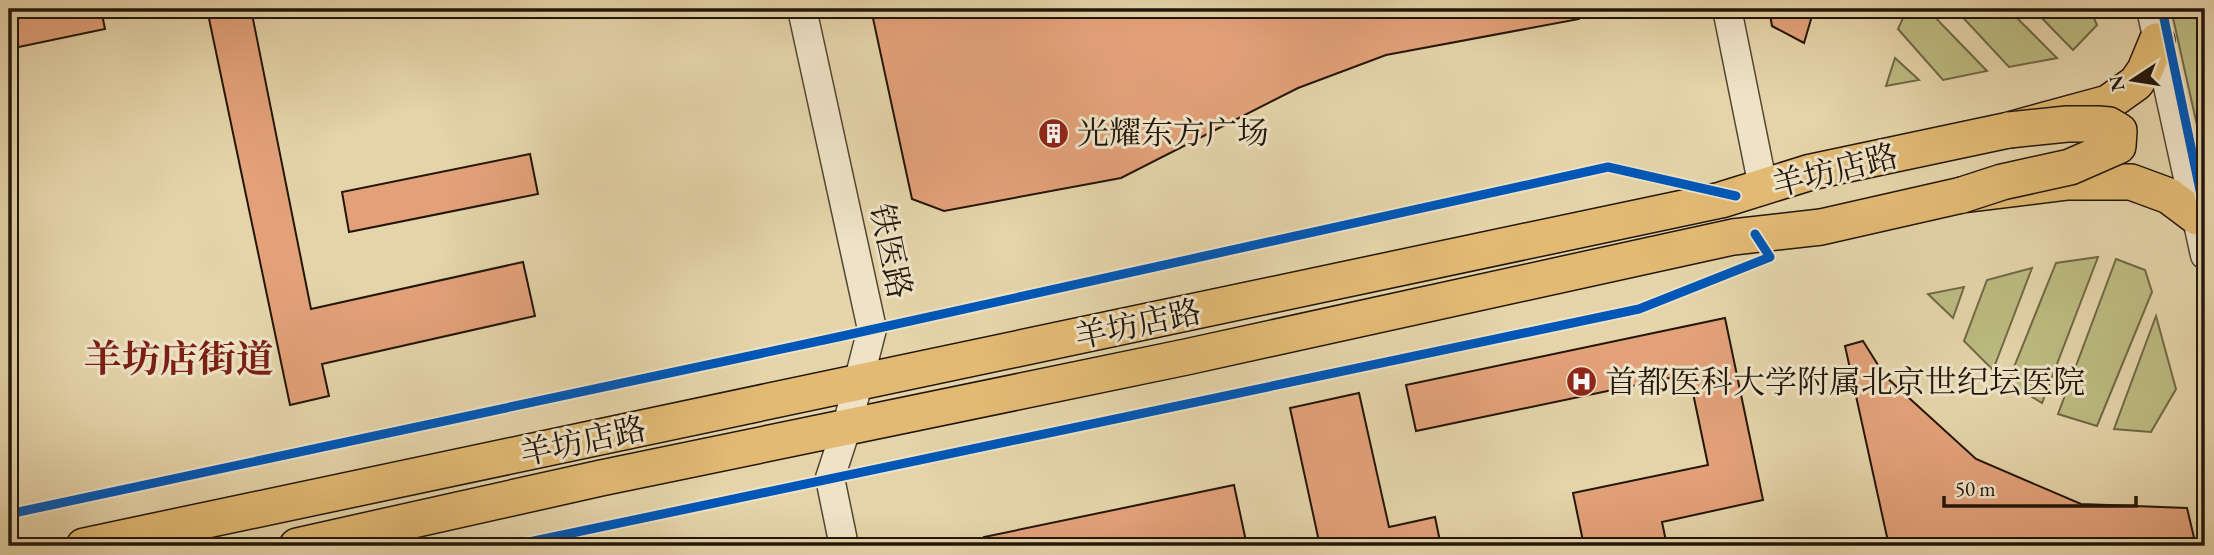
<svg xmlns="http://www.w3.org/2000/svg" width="2214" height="555" viewBox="0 0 2214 555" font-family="'EB Garamond','Noto Serif SC',serif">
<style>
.green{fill:#bcbb82;stroke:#6f6846;stroke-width:2}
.building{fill:#e3a17a;stroke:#22160a;stroke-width:2}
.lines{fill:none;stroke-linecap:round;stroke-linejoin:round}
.minor-casing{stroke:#534632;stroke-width:31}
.major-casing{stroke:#22160a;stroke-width:38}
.minor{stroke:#eee3c7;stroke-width:28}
.major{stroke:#e2ba74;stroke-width:35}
.major-bridge-casing{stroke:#22160a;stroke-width:38;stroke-linecap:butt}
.major-bridge{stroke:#e2ba74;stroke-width:35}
.cycleway-casing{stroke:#eee3c7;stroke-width:13}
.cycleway{stroke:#0057b8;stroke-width:9}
.labels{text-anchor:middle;stroke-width:6;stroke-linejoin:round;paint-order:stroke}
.poi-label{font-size:32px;fill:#22160a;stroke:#eee3c7;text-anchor:start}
.street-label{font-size:32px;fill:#22160a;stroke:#eee3c7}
.district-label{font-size:38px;font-weight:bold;fill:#7a1f14;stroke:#eee3c7}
</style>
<rect width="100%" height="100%" fill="#e5d4a9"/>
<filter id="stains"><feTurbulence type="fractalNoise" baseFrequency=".00286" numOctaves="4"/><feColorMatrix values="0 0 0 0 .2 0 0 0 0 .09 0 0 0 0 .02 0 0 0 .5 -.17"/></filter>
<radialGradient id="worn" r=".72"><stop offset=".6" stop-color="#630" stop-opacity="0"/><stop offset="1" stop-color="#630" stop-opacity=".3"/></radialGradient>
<path class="green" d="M1907 9H1927L1987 71 1943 80 1898 29Z
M1955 9H2008L2057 58 2009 67Z
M2033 9H2090L2097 25 2073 50Z
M2171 9H2205V161Z
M1895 58 1919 80 1886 86Z
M2098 257 2042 403 2008 382 2056 263Z
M2116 259 2145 270 2152 292 2097 426 2058 414Z
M2032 268 1993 370 1964 341 1987 280Z
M1964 287 1953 318 1928 294Z
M2156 316 2176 389 2151 432 2114 429Z"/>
<path class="building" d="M9 9H101L105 29 9 49Z
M207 9H251L311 309 523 262 535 316 322 364 329 396 290 405Z
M871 9H1578L1579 19 1386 55 1298 88 1121 178 944 211 912 199Z
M1769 9H1814L1804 43 1772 26Z
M530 154 538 194 349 232 342 192Z
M1725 318 1763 500 1662 522 1667 546H1584L1573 493 1708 465 1689 374 1416 431 1406 385Z
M1863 341 1885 376 1976 459 2081 504 2187 508 2196 546H1889L1845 346Z
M1359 393 1389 527 1435 517 1441 546H1320L1290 408Z
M1234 485 1247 546H985L984 537Z"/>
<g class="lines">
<defs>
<path id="minor" d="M802 9 872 329 847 426 830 478 844 546
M1727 9 1763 187
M2151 9 2205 255"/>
<path id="major" d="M84 546 1721 200 1811 172 2009 130 2108 103 2136 83 2145 70 2157 41
M297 546 601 478 1186 357 1733 237 1821 227 1962 195 2068 182H2131L2169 196 2197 217"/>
</defs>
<use href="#minor" class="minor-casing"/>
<use href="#major" class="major-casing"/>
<use href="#minor" class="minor"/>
<use href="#major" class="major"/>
<defs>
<path id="major-bridge" d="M1962 195 2002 182 2070 167 2118 146 2119 131 2109 125 2098 124H2067L2009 130"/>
</defs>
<use href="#major-bridge" class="major-bridge-casing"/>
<use href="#major-bridge" class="major-bridge"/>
<defs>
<path id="cycleway" d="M2162 9 2205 214
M9 514 838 337 1608 167 1736 196
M510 546 1639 309 1770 257 1755 234"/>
</defs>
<use href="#cycleway" class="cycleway-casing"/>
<use href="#cycleway" class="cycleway"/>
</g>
<defs>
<symbol id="building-disc" viewBox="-11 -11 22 22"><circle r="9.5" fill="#8f2418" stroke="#eee3c7"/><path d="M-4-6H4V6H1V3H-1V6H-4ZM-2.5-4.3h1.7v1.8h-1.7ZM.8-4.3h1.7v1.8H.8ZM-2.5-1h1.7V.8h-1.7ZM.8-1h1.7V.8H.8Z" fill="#fff"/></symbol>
<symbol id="hospital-disc" viewBox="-11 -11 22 22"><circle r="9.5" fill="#8f2418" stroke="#eee3c7"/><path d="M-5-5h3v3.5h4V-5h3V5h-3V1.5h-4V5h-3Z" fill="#fff"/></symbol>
</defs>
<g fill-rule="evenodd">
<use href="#building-disc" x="1036" y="116" width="35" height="35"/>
<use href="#hospital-disc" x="1564" y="364" width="35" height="35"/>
</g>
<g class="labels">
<g class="poi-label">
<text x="1077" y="144">光耀东方广场</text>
<text x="1605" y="393">首都医科大学附属北京世纪坛医院</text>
</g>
<g class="street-label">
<text transform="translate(1835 170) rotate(-14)" y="11">羊坊店路</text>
<text transform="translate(891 251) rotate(78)" y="11">铁医路</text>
<text transform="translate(1138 324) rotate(-12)" y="11">羊坊店路</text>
<text transform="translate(583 441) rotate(-12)" y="11">羊坊店路</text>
</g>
<g class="district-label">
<text x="179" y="372">羊坊店街道</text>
</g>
</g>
<rect width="2214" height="555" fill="none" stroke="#e5d4a9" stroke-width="35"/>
<rect x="10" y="10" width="2193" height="534" fill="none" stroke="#22160a" stroke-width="3.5"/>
<rect x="18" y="18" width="2179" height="520" fill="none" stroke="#22160a" stroke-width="2"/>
<g transform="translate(2133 80) rotate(258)" stroke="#eee3c7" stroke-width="5" paint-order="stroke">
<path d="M0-5L12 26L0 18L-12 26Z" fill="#22160a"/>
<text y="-10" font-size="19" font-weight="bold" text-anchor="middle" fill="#22160a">N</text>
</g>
<path d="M1944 496v10h192v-10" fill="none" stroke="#22160a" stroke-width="3.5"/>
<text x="1955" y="496" font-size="21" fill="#22160a" stroke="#eee3c7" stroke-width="5" paint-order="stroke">50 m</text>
<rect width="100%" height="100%" filter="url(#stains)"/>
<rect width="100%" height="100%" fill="url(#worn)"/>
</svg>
